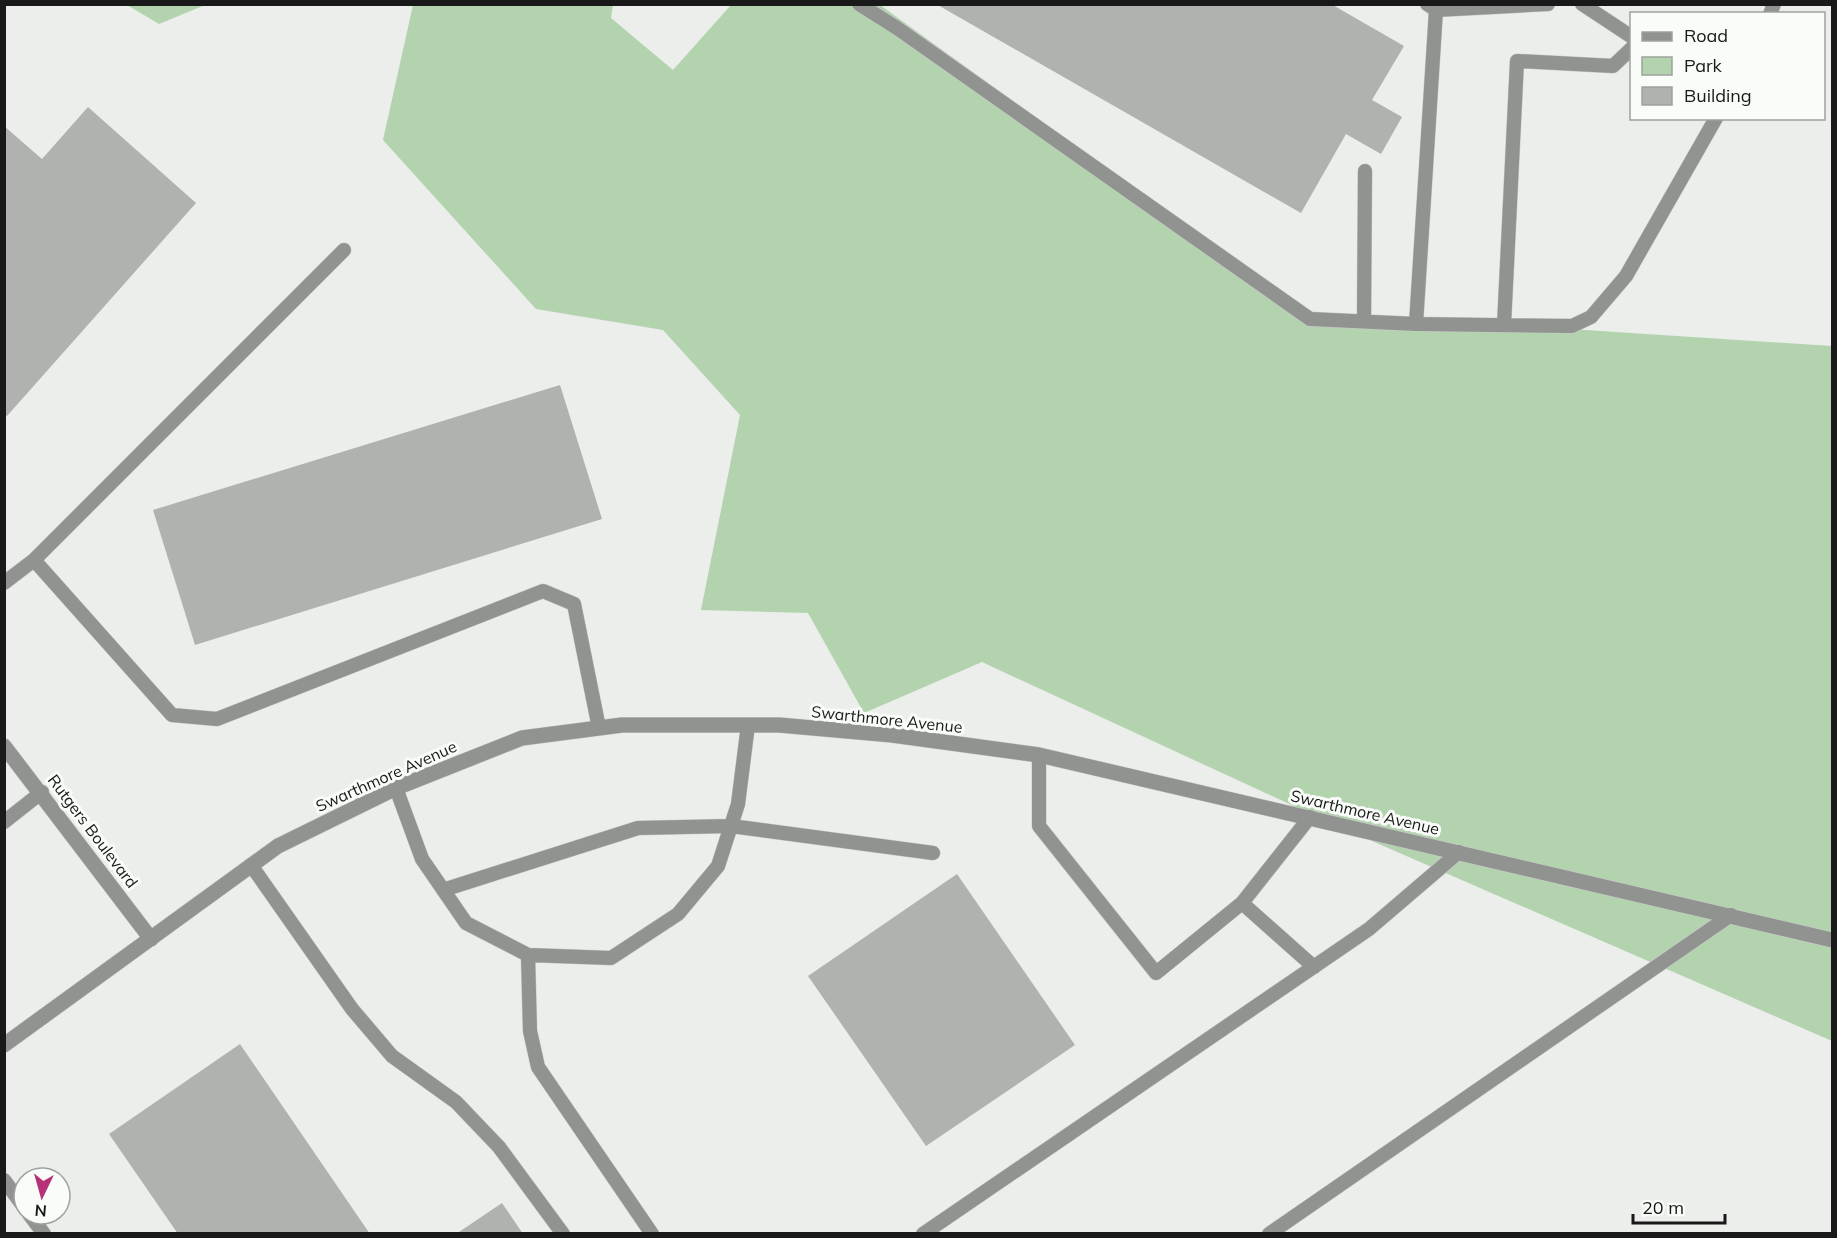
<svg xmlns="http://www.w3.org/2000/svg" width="1837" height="1238" viewBox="0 0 1837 1238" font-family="Mulish,sans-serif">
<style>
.green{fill:#b2d3ae}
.building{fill:#afb2ae}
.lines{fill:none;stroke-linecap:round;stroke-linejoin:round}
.service-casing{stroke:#c9ccc9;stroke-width:15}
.minor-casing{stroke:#c9ccc9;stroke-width:16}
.service{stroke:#919391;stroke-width:14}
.minor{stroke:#919391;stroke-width:15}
.labels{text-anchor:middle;stroke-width:6;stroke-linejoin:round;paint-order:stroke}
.street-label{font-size:16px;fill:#181918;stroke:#f9fcf8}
</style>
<rect width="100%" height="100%" fill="#ebeeeb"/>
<path class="green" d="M127 5H205L159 24Z
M413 5H613L611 18 673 70 731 5H880L1306 312 1832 346V1041L1326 821 982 662 864 713 808 613 701 610 740 415 663 330 536 309 383 140Z"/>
<path class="building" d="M936 4H1331L1404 46 1372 100 1402 117 1381 154 1346 134 1301 213Z
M88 107 196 203 7 416 4 414V126L42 159Z
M560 385 602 519 195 645 153 510Z
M957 874 1075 1045 926 1146 808 976Z
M240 1044 370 1234H178L109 1134Z
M502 1203 523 1234H456Z"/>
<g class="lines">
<defs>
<path id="service" d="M859 4 897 28 1310 319 1416 324 1572 326 1591 317 1626 276 1716 118
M1582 4 1632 37
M1436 10 1548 4
M1770 14 1774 4
M344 250 34 560 172 715 217 719 543 591 574 604 599 728
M1364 321 1365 171
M1416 324 1436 10 1427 4
M1504 325 1517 61 1613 66 1632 48
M4 583 34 560
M1039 755V826L1156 973 1242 903 1310 817
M396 788 422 859 466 923 528 955 611 958 678 914 718 866 738 804 748 725
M4 822 42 792
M251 865 352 1009 392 1056 456 1102 499 1147 563 1234
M443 890 638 828 731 826 933 853
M1242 903 1314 967
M528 955 530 1031 538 1067 652 1234
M4 1180 24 1207
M29 1214 44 1234
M923 1234 1369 929 1459 852
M1269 1234 1731 915"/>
<path id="minor" d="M4 746 151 939
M4 1045 278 846 396 788 522 738 622 725H779L892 735 1039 755 1832 940"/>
</defs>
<use href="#service" class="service-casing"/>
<use href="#minor" class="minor-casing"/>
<use href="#service" class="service"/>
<use href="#minor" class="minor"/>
</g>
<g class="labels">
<g class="street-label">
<text transform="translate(887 719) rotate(6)" y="6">Swarthmore Avenue</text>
<text transform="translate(386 776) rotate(-24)" y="6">Swarthmore Avenue</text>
<text transform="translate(1365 812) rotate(13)" y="6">Swarthmore Avenue</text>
<text transform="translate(93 831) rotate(53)" y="6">Rutgers Boulevard</text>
</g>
</g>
<rect width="1837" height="1238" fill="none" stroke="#181918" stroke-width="12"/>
<rect x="1630" y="12" width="195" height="108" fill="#f9fcf8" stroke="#9fa19e" stroke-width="1.5"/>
<rect x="1642" y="32" width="30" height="9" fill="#919391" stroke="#9fa19e" stroke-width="1.5"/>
<text x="1684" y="42" font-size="18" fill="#181918">Road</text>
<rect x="1642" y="57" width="30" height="18" fill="#b2d3ae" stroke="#9fa19e" stroke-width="1.5"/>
<text x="1684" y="72" font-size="18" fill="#181918">Park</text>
<rect x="1642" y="87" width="30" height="18" fill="#afb2ae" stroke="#9fa19e" stroke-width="1.5"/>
<text x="1684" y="102" font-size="18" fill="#181918">Building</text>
<g transform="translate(42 1196) rotate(185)"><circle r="28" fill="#f9fcf8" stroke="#9fa19e" stroke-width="1.5"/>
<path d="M0-4.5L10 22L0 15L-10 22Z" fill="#b53279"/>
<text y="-9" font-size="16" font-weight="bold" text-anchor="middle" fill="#181918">N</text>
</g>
<path d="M1633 1214v9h92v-9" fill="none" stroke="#181918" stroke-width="3"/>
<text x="1642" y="1214" font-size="18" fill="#181918" stroke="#f9fcf8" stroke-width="4.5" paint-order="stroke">20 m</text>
</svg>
